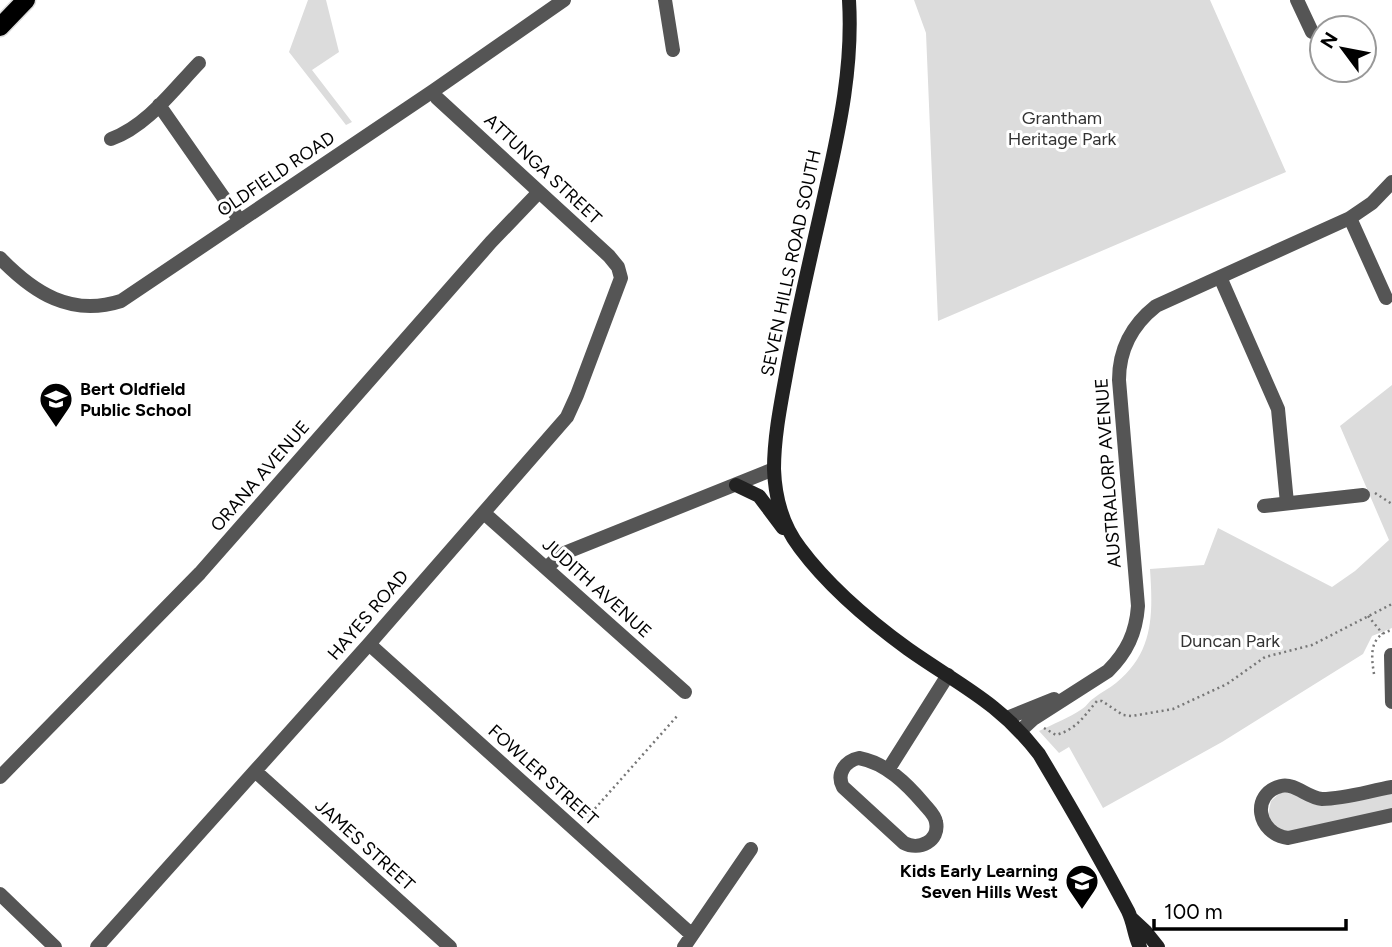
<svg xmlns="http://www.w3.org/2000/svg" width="1392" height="947" viewBox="0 0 1392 947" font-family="Figtree,sans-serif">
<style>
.green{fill:#dcdcdc}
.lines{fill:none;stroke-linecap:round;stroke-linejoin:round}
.primary-casing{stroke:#dbdbdb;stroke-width:21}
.path{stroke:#777;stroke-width:2.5;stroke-dasharray:2 3.5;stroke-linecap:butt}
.street{stroke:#555;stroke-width:14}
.secondary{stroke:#222;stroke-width:14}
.primary{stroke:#000;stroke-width:18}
.labels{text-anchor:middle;stroke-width:6;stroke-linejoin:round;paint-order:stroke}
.park-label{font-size:18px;fill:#333;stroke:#fff}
.street-label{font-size:18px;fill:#000;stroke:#fff}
.poi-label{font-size:18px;font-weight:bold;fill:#000;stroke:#fff;text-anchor:start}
</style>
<rect width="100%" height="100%" fill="#fff"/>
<path class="green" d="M308 0H326L339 52 312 70 352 122 346 125 289 52Z
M914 0H1210L1286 172 938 321 926 33Z
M1392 385V628L1372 636 1363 654 1222 742 1103 808 1069 747 1059 753 1039 731C1053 724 1069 718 1082 709 1087 706 1089 701 1094 698 1101 692 1109 689 1116 683 1154 652 1153 614 1150 569L1204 565 1218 528 1332 587 1355 571 1389 540 1340 426Z
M1281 792 1295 794 1312 803 1392 793V809L1286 833 1267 819 1271 801Z"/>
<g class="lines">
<defs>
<path id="primary" d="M0 27 26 0"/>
</defs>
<use href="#primary" class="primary-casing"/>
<path class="path" d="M1375 493 1392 504
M1368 616 1383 634
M1374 674C1371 655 1369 636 1392 630
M1044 728 1056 735C1077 729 1084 716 1097 701H1102L1123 715 1132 716 1173 709 1227 684 1265 657 1312 645 1392 604
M584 821 678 715"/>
<path class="street" d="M665 0 673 50
M1297 0 1312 32
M159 105 240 221
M111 139C147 126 173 90 199 63
M1350 218 1386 298
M0 258C34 293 71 317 121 301L433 91 564 0
M1220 277 1278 409 1287 503
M1264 506 1363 495
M484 513 685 692
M546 568 562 554 774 469
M369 644 692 935
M1391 655 1392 702
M1007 718 1054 699
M1020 731 1033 719 1108 671C1127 652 1136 633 1138 606L1119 380C1119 349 1132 325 1156 306L1350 218 1372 203 1392 182
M859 758C886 763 907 784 924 804 928 809 935 815 936 822 940 841 919 851 904 843L843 787C836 774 845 761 859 758Z
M888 770 948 675
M255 771 450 947
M0 777 200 573 491 242 539 192
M1392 787C1369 791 1345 799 1322 799 1307 798 1296 783 1281 786 1250 794 1257 834 1288 838L1392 815
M0 894 55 947
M97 947 369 644 567 417 577 395 621 278 618 267 609 256 437 98 433 91
M684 947 751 849"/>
<path class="secondary" d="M849 0C853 65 840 126 826 188 813 247 799 305 788 364 782 398 774 434 774 469 775 497 783 526 800 548 829 587 868 620 908 649 959 685 999 702 1039 754 1070 806 1100 858 1128 911 1134 923 1134 936 1140 947
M736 485 759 496 783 528
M1132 919 1146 932 1158 947"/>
<use href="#primary" class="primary"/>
</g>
<defs>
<symbol id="school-pin" viewBox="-11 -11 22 30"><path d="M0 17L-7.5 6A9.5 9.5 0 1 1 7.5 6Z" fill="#000" stroke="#fff"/><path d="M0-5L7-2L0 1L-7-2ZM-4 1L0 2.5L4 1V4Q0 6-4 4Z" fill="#fff"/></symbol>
</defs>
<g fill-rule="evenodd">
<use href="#school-pin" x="37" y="380" width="38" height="52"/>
<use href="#school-pin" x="1063" y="862" width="38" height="52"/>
</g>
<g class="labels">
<g class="park-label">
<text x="1062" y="124">Grantham<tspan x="1062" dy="21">Heritage Park</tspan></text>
<text x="1230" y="647">Duncan Park</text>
</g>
<g class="street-label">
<text transform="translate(543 169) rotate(43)" y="6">ATTUNGA STREET</text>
<text transform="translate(276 174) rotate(-34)" y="6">OLDFIELD ROAD</text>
<text transform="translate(791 263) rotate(-78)" y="6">SEVEN HILLS ROAD SOUTH</text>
<text transform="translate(1108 473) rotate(-94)" y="6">AUSTRALORP AVENUE</text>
<text transform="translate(260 476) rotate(-49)" y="6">ORANA AVENUE</text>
<text transform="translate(597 588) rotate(42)" y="6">JUDITH AVENUE</text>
<text transform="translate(368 615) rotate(-49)" y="6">HAYES ROAD</text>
<text transform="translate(543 775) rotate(42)" y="6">FOWLER STREET</text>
<text transform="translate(365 845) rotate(42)" y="6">JAMES STREET</text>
</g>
<g class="poi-label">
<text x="80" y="395">Bert Oldfield<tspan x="80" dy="21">Public School</tspan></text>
<text x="1058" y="877" text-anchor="end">Kids Early Learning<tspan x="1058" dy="21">Seven Hills West</tspan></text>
</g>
</g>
<g transform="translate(1343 49) rotate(302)"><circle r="33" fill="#ffffff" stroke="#999999" stroke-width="2"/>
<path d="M0-5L12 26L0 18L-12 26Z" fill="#000000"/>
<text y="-10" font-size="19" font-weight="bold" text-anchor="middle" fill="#000000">N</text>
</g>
<path d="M1154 919v10h192v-10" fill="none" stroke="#000000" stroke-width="3.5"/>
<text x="1164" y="919" font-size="21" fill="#000000" stroke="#ffffff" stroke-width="5" paint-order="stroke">100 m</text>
</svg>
